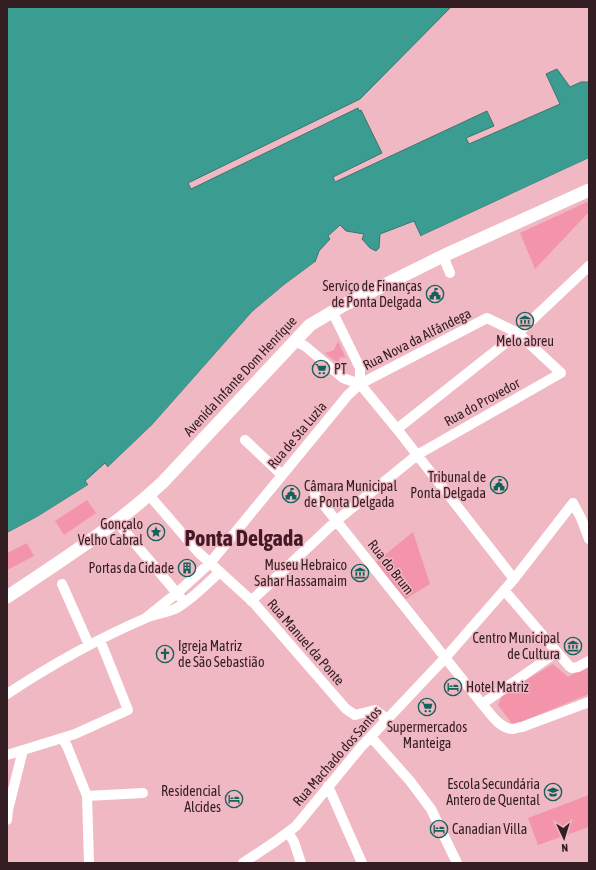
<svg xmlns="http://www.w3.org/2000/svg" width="596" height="870" viewBox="0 0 596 870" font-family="'Asap Condensed',sans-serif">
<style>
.green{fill:#f394aa}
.water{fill:#3b9c91;stroke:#397670}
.pier{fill:#f0b8c3}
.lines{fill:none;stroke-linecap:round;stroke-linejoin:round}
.minor{stroke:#fff;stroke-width:10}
.secondary{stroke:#fff;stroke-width:13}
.labels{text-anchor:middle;stroke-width:3;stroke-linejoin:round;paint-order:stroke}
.poi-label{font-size:14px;fill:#331e23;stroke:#f0b8c3;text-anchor:end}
.street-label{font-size:14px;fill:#331e23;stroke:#f0b8c3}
.town-label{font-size:22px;font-weight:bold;fill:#441925;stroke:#f0b8c3}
</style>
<rect width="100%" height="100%" fill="#f0b8c3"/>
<path class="green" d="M589 201V212L535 269 520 233Z
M338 341 346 358 341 357 339 359 340 365 325 353 334 350Z
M87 500 96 513 64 535 55 521Z
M413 532 430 584 404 600 376 562Z
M27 543 34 556 7 570V553Z
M553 664 568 677 589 665V694L513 725 498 705 503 694Z
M589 795V827L538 845 528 818Z"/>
<path class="water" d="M7 7H451L360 99 188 183 191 189 358 108 359 111 361 110 382 153 333 177 335 182 487 111 494 126 466 138 469 144 560 104 546 74 557 69 570 87 581 82H589V158L421 236 414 221 380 234 379 248 376 251 370 248 362 239 364 234 346 231 340 225 328 236 330 239 319 251 315 262 284 285 252 312 152 425 108 467 105 463 85 481 88 485 37 517 7 533Z"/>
<path class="pier" d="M589 158V160L422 237 421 236Z
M315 262 316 264 285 287 254 314 153 427 110 469 108 467 152 425 252 312 284 285Z
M88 485 90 487 38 519 7 535V533L37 517Z"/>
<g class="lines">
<path class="minor" d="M443 256 450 273
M332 311 360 368V384
M294 341 305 346 343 378 360 384 397 429 514 579
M397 429 518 333 589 266
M245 440 282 475
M315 494 482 704C490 713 499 728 512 729 515 729 519 727 522 727L589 702
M149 495 199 553 254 603 346 709 355 715 375 710 387 719
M117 522 181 598
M62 584 89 645
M504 590 569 666 572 668 578 667 589 661
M147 617 177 593 210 563 348 395 360 384 487 318 518 333 561 373 417 455 336 521 251 601
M7 694C51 665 97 639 146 618 155 614 166 613 175 609 192 600 206 584 220 572
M482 704 557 652
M371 737 410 781 431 809 457 863
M62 738 67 746 87 796 89 863
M7 755 75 734 128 710 100 640
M328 786 362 863
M87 796 143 793
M7 820 8 810 23 750
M288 832 294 842 301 863
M243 863 276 841 296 826 361 747 445 658 514 579 573 503 581 518 589 539"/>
<path class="secondary" d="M7 597C61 561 116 526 163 482L310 325 344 305 443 256 589 190"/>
</g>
<defs>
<symbol id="civic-ring" viewBox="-11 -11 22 22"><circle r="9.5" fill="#f0b8c3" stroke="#16625b" stroke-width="1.5"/><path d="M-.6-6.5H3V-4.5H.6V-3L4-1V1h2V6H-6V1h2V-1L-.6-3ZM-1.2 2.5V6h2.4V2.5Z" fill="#16625b"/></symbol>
<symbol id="museum-ring" viewBox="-11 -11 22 22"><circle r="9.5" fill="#f0b8c3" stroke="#16625b" stroke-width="1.5"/><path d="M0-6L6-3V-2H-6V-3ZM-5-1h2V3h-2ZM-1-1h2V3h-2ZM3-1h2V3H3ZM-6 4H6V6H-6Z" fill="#16625b"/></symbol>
<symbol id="supermarket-ring" viewBox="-11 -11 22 22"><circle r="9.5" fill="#f0b8c3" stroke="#16625b" stroke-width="1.5"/><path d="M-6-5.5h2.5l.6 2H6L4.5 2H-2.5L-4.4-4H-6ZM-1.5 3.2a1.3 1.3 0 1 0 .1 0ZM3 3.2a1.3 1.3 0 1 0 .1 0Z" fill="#16625b"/></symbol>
<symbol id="sight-ring" viewBox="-11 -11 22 22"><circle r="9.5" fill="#f0b8c3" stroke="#16625b" stroke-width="1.5"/><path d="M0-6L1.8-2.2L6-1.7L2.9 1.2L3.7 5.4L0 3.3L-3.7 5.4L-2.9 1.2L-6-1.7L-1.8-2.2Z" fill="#16625b"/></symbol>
<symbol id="building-ring" viewBox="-11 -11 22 22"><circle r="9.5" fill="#f0b8c3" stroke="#16625b" stroke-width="1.5"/><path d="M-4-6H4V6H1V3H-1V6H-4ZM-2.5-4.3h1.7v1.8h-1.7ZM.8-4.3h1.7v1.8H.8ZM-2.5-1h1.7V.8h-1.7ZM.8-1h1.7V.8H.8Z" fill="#16625b"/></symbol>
<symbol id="church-ring" viewBox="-11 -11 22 22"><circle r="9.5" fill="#f0b8c3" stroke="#16625b" stroke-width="1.5"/><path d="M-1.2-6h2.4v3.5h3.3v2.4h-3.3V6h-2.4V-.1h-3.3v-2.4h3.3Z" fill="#16625b"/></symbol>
<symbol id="hotel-ring" viewBox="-11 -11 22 22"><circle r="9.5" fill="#f0b8c3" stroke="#16625b" stroke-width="1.5"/><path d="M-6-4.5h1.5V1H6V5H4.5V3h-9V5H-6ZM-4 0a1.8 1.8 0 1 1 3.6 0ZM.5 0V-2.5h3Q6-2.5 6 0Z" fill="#16625b"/></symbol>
<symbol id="school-ring" viewBox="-11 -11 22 22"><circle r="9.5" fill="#f0b8c3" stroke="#16625b" stroke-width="1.5"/><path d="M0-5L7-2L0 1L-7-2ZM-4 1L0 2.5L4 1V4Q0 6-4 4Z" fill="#16625b"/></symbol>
</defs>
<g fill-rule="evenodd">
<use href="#civic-ring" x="425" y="284" width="20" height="20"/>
<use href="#museum-ring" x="515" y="311" width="20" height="20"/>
<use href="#supermarket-ring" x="311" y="359" width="20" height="20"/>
<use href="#civic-ring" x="489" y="475" width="20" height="20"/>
<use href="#civic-ring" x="281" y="484" width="20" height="20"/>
<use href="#sight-ring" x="146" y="522" width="20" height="20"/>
<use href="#building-ring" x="177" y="558" width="20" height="20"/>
<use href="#museum-ring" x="350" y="563" width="20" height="20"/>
<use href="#museum-ring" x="563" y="636" width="20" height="20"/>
<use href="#church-ring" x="155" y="644" width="20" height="20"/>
<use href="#hotel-ring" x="443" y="677" width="20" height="20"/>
<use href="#supermarket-ring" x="417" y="697" width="20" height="20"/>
<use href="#school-ring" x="543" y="782" width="20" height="20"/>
<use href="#hotel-ring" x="224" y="789" width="20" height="20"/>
<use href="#hotel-ring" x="429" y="819" width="20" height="20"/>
</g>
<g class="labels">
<g class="poi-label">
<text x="422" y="291">Serviço de Finanças<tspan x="422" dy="16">de Ponta Delgada</tspan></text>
<text x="525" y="346" text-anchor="middle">Melo abreu</text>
<text x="334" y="374" text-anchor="start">PT</text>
<text x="486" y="482">Tribunal de<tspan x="486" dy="16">Ponta Delgada</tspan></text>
<text x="304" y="491" text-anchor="start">Câmara Municipal<tspan x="304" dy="16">de Ponta Delgada</tspan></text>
<text x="143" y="529">Gonçalo<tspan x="143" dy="16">Velho Cabral</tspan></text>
<text x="347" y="570">Museu Hebraico<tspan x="347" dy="16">Sahar Hassamaim</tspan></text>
<text x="174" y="573">Portas da Cidade</text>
<text x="560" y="643">Centro Municipal<tspan x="560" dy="16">de Cultura</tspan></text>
<text x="178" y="651" text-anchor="start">Igreja Matriz<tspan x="178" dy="16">de São Sebastião</tspan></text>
<text x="466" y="692" text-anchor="start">Hotel Matriz</text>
<text x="427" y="732" text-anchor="middle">Supermercados<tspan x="427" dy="16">Manteiga</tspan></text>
<text x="540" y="789">Escola Secundária<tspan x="540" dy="16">Antero de Quental</tspan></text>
<text x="221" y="796">Residencial<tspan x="221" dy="16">Alcides</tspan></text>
<text x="452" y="834" text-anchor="start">Canadian Villa</text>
</g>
<g class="street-label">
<text transform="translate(417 339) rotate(-27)" y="5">Rua Nova da Alfândega</text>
<text transform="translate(240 376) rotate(-47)" y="5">Avenida Infante Dom Henrique</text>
<text transform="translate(482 402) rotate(-29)" y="5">Rua do Provedor</text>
<text transform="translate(297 435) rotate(-50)" y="5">Rua de Sta Luzia</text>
<text transform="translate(391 567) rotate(52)" y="5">Rua do Brum</text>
<text transform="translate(306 642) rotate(49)" y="5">Rua Manuel da Ponte</text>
<text transform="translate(337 756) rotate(-49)" y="5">Rua Machado dos Santos</text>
</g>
<g class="town-label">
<text x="244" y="546">Ponta Delgada</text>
</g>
</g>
<rect width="596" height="870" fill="none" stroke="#331e23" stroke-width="16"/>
<g transform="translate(564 838) rotate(176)" stroke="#f0b8c3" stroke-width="3" paint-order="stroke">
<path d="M0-3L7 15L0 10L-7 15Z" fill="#331e23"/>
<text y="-6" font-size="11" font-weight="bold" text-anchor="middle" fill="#331e23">N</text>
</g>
</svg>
